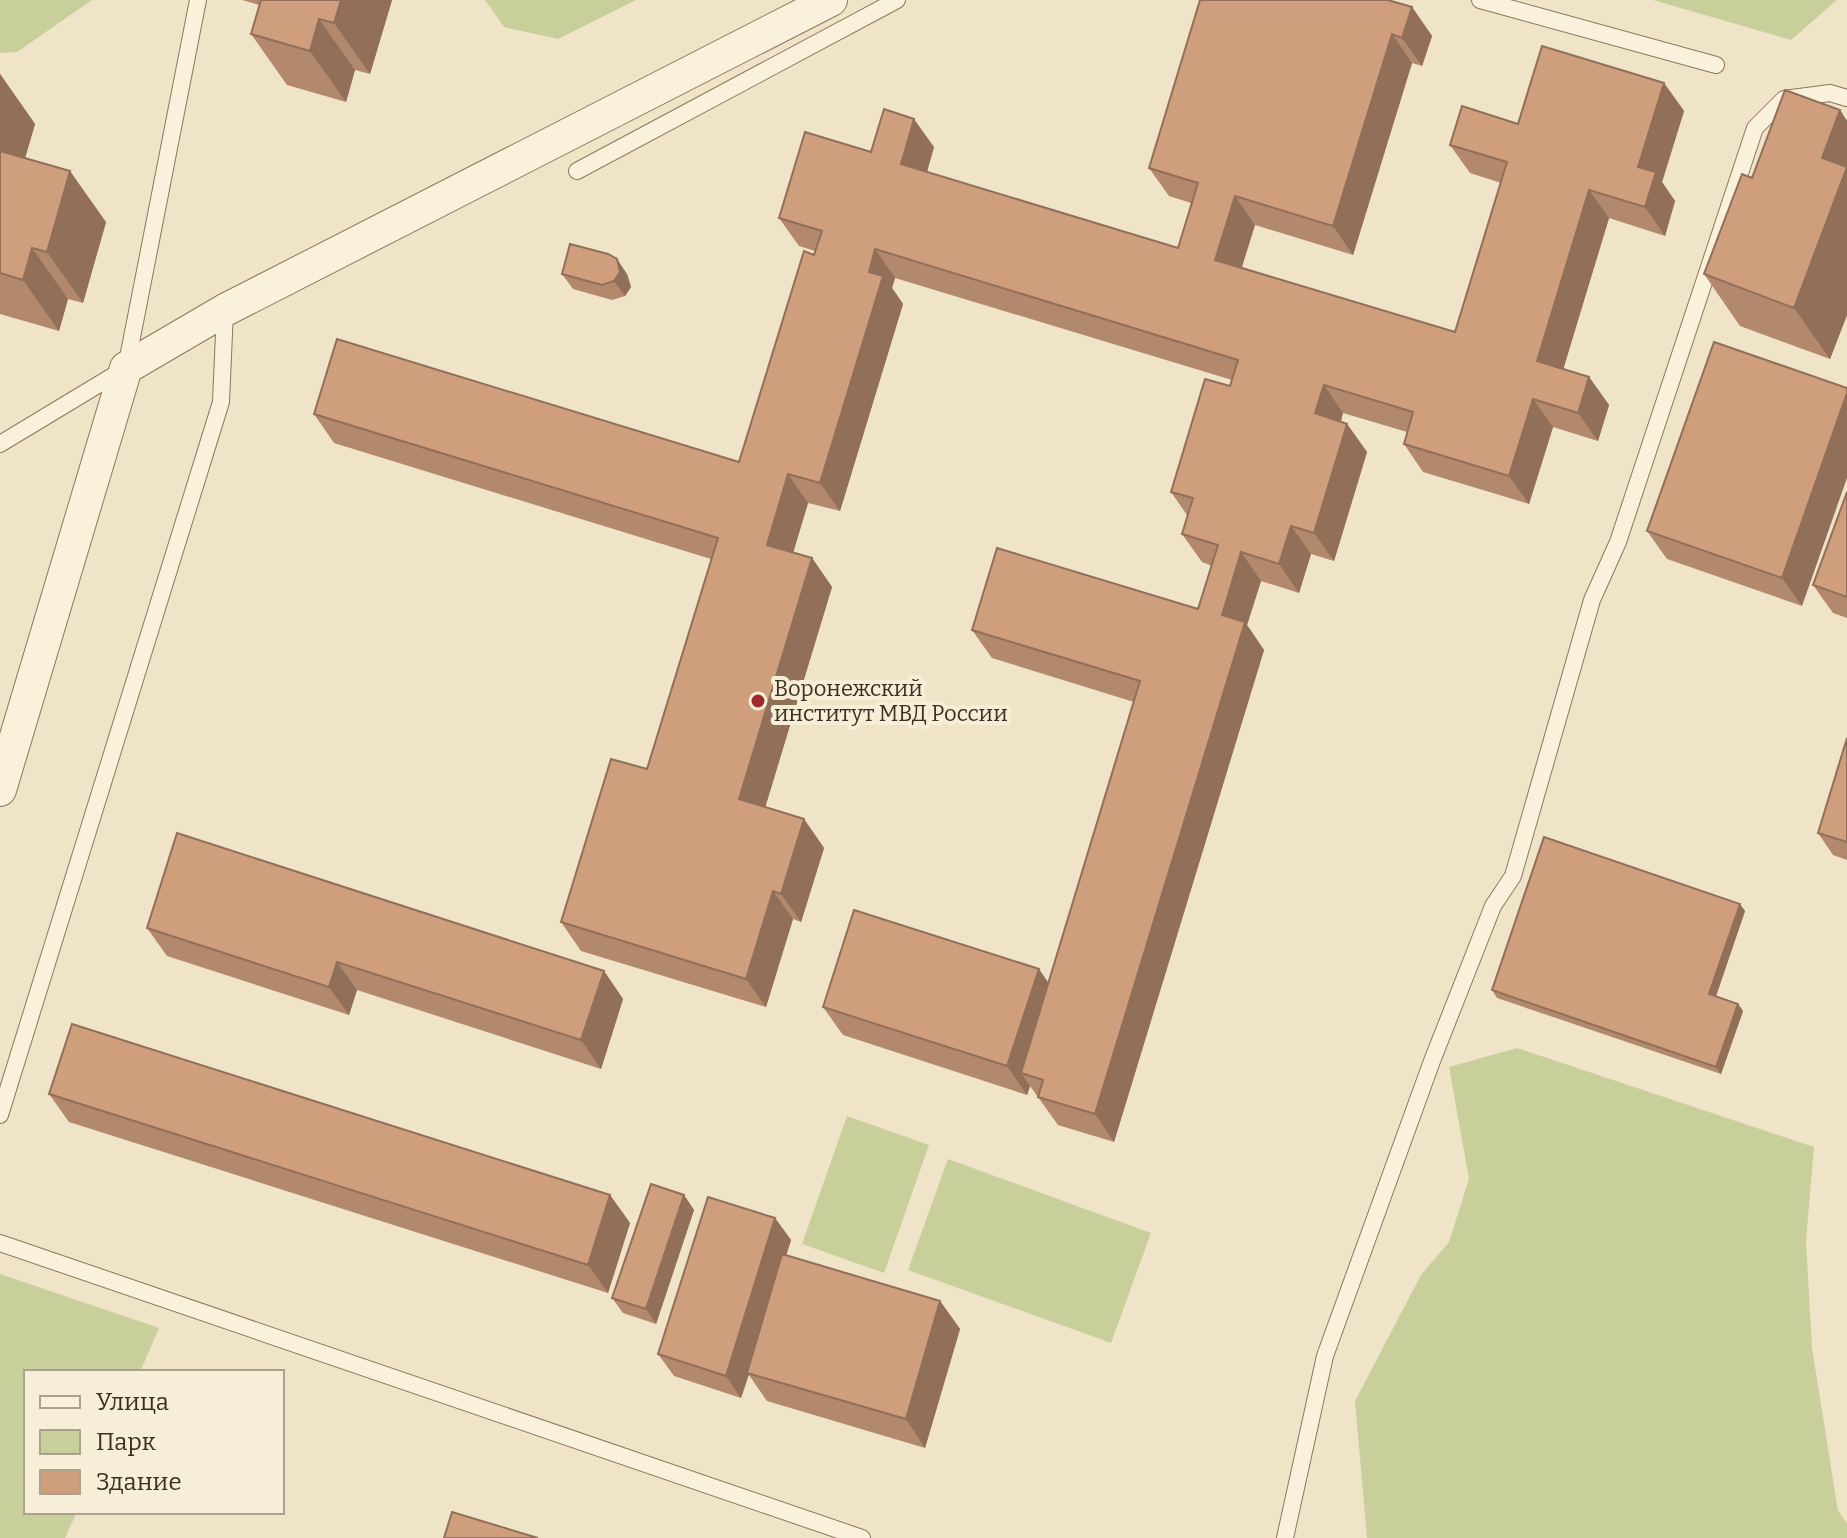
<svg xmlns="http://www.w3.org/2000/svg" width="1847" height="1538" viewBox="0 0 1847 1538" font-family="Bitter,serif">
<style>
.green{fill:#c9cf9b}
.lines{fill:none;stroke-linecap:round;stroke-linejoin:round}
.service-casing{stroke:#8d765c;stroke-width:18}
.minor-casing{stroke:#8d765c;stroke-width:34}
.service{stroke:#faf1dc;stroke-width:16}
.minor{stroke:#faf1dc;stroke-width:32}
.wall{fill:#b2896c}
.shaded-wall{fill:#916f58}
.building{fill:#cf9f7d;stroke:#916f58;stroke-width:2}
.poi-dot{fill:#9e2a2b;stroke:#f7eed8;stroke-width:3}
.labels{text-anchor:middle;stroke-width:8;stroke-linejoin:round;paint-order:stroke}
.poi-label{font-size:22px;fill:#3d2e20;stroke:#f7eed8;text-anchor:start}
</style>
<rect width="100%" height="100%" fill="#f0e4c8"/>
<path class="green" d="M0 0H92L17 52 0 53Z
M485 0H636L558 39 504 27Z
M1653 0H1837L1791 40Z
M1517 1048 1814 1147 1806 1241 1812 1348 1838 1511 1847 1523V1538H1367L1355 1401 1421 1275 1449 1242 1469 1179 1449 1067Z
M847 1116 929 1145 884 1273 802 1244Z
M948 1159 1151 1233 1111 1343 908 1270Z
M0 1274 159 1328 140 1372H26V1512H77L65 1538H0Z"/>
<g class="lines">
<defs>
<path id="service" d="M1480 0 1716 65
M577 171 897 0
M0 444 126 368 198 0
M0 1115 221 402 225 310
M0 1243 862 1538
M1285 1538 1325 1356 1432 1061 1493 906 1513 876 1592 600 1618 542 1755 128 1784 99 1830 93 1847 98"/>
<path id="minor" d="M0 790 126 368 225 310 831 0"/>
</defs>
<use href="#service" class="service-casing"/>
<use href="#minor" class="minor-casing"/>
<use href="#service" class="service"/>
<use href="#minor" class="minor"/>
</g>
<path class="wall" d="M242 0H392L370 74 355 70 346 102 287 85 251 34 259 5Z
M1412 7 1432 36 1422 66 1412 63 1353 255 1255 225 1242 267 1455 332 1501 183 1470 173 1450 145 1518 124 1664 83 1684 111 1662 182 1675 201 1665 236 1609 218 1563 369 1589 377 1609 405 1598 441 1553 427 1529 504 1423 472 1404 444 1407 432 1343 413 1341 422 1347 424 1367 452 1334 561 1311 554 1299 593 1261 581 1247 625 1264 650 1114 1142 1058 1125 1030 1086 1027 1095 843 1035 823 1007 1048 983 1134 702 992 658 972 630 1198 609 1212 566 1202 562 1182 534 1187 515 1171 492 1230 386 1232 380 895 278 892 288 903 304 840 511 808 503 793 553 812 558 832 587 765 807 804 819 824 848 801 922 793 919 766 1007 581 951 561 922 647 769 711 559 334 443 314 414 739 462 815 251 799 246 779 218 871 152 934 147 927 172 1178 248 1191 203 1169 196 1149 168Z
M0 74 35 124 25 158 106 222 83 303 68 299 59 331 0 314Z
M1840 110 1847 121V315L1830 359 1740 326 1704 274 1752 178Z
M562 274H627L631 287 625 296 612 300 573 289Z
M1714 342 1802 606 1667 559 1647 531Z
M1847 492V618L1833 613 1813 585Z
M1847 738V860L1833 855 1818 833Z
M1745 911 1716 996 1738 1004 1743 1011 1721 1074 1497 998 1492 990Z
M147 928 604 971 623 999 601 1069 357 990 349 1015 167 956Z
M49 1094 610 1195 630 1223 608 1293 69 1122Z
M684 1195 694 1210 656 1324 623 1313 612 1298Z
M775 1218 791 1240 786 1256 940 1301 960 1329 925 1448 767 1401 749 1375 741 1398 674 1376 658 1354Z"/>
<path class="shaded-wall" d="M341 0H392L370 74 334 23Z
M1412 7 1432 36 1422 66 1402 38Z
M319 19 355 70 346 102 310 51Z
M1392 34 1412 63 1353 255 1333 226Z
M0 74 35 124 14 196 0 176Z
M1664 83 1684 111 1662 182 1675 201 1665 236 1645 207 1638 167Z
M1840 110 1847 121V315L1830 359 1794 308 1822 158Z
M914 119 934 147 921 192 901 164Z
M70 171 106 222 83 303 47 252Z
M1589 190 1609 218 1557 390 1537 361Z
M1235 196 1255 225 1235 288 1215 260Z
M32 248 68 299 59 331 23 280Z
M875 249 895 278 892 288 903 304 840 511 820 483 869 272Z
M617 259 627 274 631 287 625 296 614 281Z
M1589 377 1609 405 1598 441 1578 413Z
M1324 385 1343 413 1334 442 1315 413Z
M1847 393V478L1802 606 1782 578Z
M1533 399 1553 427 1529 504 1509 476Z
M1347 424 1367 452 1334 561 1314 533Z
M788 474 808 503 787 573 767 545Z
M1291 526 1311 554 1299 593 1279 564Z
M1241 552 1261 581 1247 625 1264 650 1114 1142 1095 1114 1222 615Z
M812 558 832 587 759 828 739 799Z
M804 819 824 848 801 922 781 894Z
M773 891 793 919 766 1007 746 979Z
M1740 904 1745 911 1714 1002 1709 994Z
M337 962 357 990 349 1015 329 987Z
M1039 969 1059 998 1021 1073 1030 1086 1027 1095 1007 1066Z
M604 971 623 999 601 1069 581 1040Z
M1738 1004 1743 1011 1721 1074 1716 1067Z
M610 1195 630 1223 608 1293 588 1265Z
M684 1195 694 1210 656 1324 646 1309Z
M775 1218 791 1240 741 1398 726 1376Z
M940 1301 960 1329 925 1448 906 1419Z"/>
<path class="building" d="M261 0H341L334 23 319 19 310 51 251 34Z
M1200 0H1388L1412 7 1402 38 1392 34 1333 226 1235 196 1215 260 1455 332 1507 162 1450 145 1462 106 1518 124 1542 46 1664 83 1638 167 1656 172 1645 207 1589 190 1537 361 1589 377 1578 413 1533 399 1509 476 1404 444 1413 412 1324 385 1315 413 1347 424 1314 533 1291 526 1279 564 1241 552 1222 615 1245 622 1095 1114 1038 1097 1043 1080 1021 1073 1140 681 972 630 997 548 1198 609 1218 545 1182 534 1193 498 1171 492 1205 379 1230 386 1238 360 875 249 869 272 883 276 820 483 788 474 767 545 812 558 739 799 804 819 781 894 773 891 746 979 561 922 611 759 647 769 718 538 314 414 337 339 739 462 804 251 814 255 822 231 779 218 805 132 871 152 884 109 914 119 901 164 1178 248 1198 183 1149 168Z
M1785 90 1840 110 1822 158 1847 167 1794 308 1704 274 1742 174 1752 178Z
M0 151 70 171 47 252 32 248 23 280 0 273Z
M570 244 608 254 617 259 620 272 614 281 602 285 562 274Z
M1714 342 1847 388V393L1782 578 1647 531Z
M1847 492V597L1813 585Z
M1847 738V842L1818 833Z
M177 833 604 971 581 1040 337 962 329 987 147 928Z
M1544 837 1740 904 1709 994 1738 1004 1716 1067 1492 990Z
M854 910 1039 969 1007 1066 823 1007Z
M72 1024 610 1195 588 1265 49 1094Z
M651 1184 684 1195 646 1309 612 1298Z
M708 1197 775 1218 726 1376 658 1354Z
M782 1254 940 1301 906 1419 747 1373Z
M452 1512 538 1538H444Z"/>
<circle class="poi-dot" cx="758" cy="701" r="8"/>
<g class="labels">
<g class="poi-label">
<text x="774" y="696">Воронежский<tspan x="774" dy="25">институт МВД России</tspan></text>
</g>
</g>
<rect x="24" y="1370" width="260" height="144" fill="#f7eed8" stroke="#ada18e" stroke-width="2"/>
<rect x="40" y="1396" width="40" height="12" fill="#faf1dc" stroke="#ada18e" stroke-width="2"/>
<text x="96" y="1410" font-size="24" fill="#3d2e20">Улица</text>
<rect x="40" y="1430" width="40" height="24" fill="#c9cf9b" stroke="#ada18e" stroke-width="2"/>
<text x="96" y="1450" font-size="24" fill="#3d2e20">Парк</text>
<rect x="40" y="1470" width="40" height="24" fill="#cf9f7d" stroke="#ada18e" stroke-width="2"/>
<text x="96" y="1490" font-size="24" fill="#3d2e20">Здание</text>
</svg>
